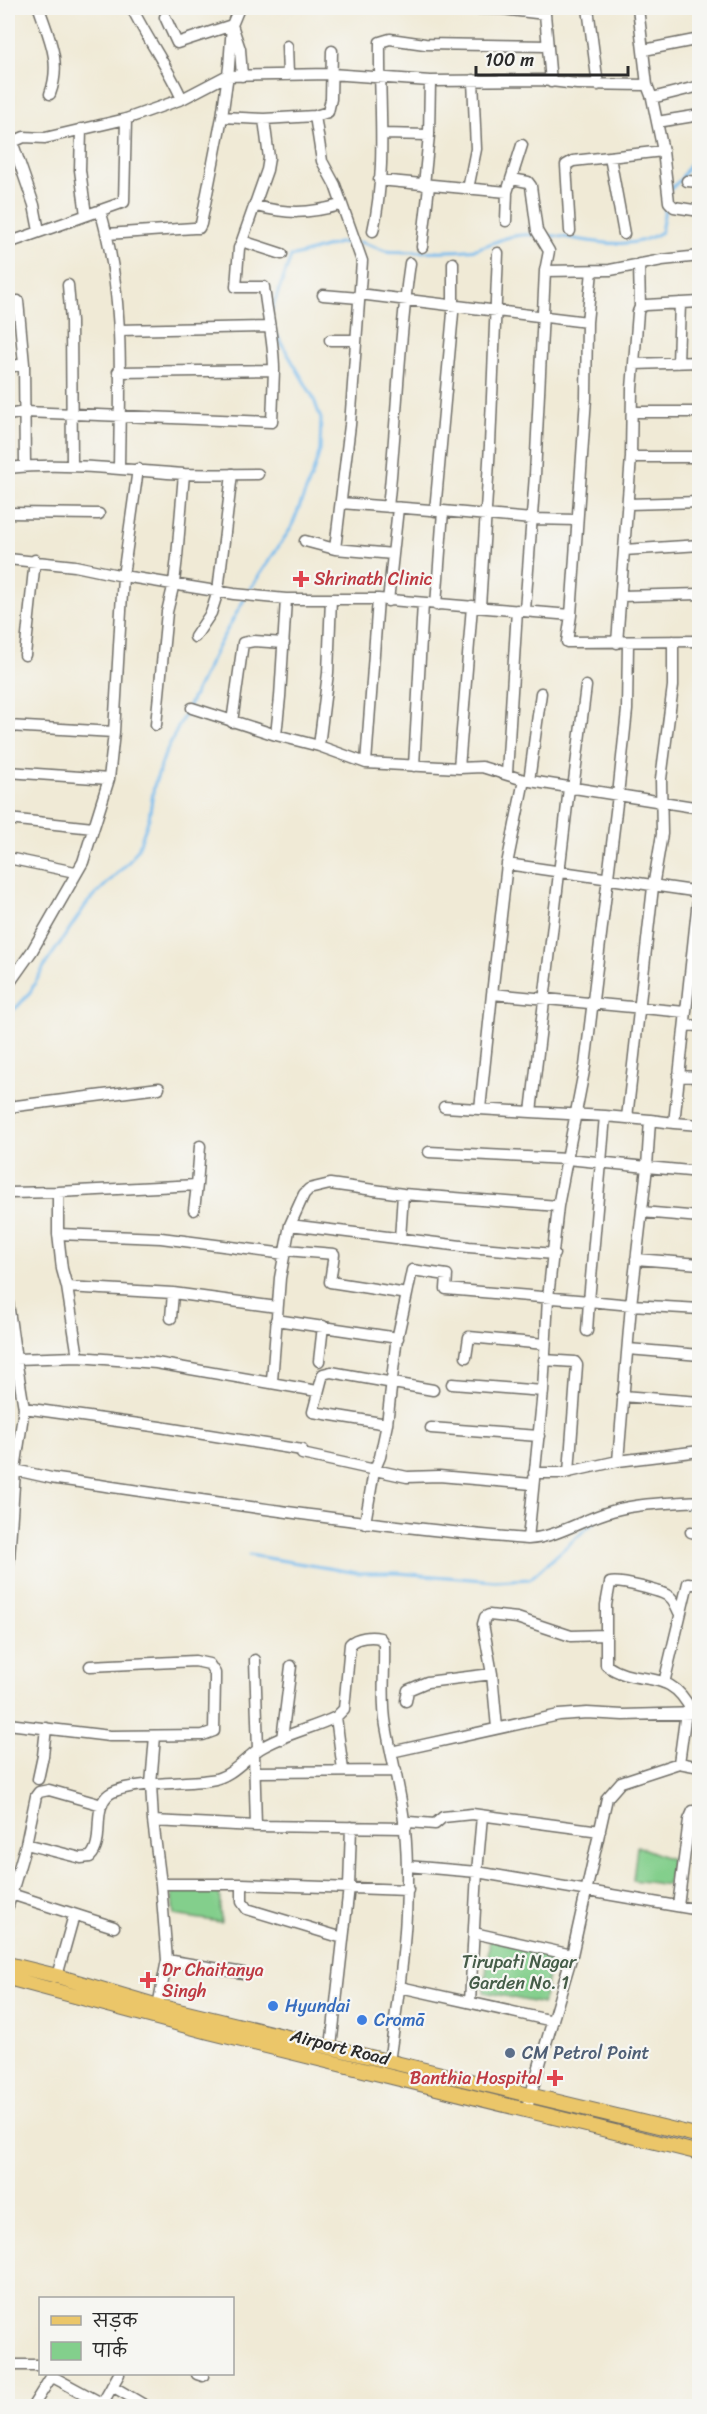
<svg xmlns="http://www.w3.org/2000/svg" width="707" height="2414" viewBox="0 0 707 2414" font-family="Sriracha,'Playpen Sans Deva',sans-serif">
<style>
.green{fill:#83cf8c;stroke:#577d5c;stroke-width:1.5}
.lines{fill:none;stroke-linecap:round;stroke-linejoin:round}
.stream{stroke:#77bbed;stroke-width:3}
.minor-casing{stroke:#706e67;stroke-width:13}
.major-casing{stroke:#706e67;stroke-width:16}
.minor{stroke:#fff;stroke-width:10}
.major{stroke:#ebc669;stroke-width:14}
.health-dot{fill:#e0444e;stroke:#f6f6f2;stroke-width:2}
.shop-dot{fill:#3f7fe0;stroke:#f6f6f2;stroke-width:2}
.service-dot{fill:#5c6f8a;stroke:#f6f6f2;stroke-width:2}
.labels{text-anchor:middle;stroke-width:4.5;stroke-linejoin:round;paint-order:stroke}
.health-label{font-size:18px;fill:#be3a42;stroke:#f6f6f2;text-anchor:start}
.park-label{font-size:18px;fill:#455c48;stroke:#f6f6f2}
.shop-label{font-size:18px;fill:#366cbe;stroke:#f6f6f2;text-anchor:start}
.street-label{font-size:18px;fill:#2b2b2b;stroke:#f6f6f2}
.service-label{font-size:18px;fill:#4e5e75;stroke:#f6f6f2;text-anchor:start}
</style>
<rect width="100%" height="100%" fill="#f6f6f2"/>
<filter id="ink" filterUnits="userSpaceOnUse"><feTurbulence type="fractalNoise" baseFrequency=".0167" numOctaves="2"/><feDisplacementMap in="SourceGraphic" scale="12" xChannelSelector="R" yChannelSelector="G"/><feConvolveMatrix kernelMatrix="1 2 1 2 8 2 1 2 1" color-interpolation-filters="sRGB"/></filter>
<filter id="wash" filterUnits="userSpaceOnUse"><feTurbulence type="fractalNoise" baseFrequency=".008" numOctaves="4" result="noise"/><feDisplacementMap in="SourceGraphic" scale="24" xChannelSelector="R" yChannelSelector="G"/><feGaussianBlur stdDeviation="1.35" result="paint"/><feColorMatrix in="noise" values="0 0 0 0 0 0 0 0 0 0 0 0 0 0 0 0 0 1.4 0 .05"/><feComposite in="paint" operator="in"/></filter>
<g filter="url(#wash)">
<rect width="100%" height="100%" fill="#f0ead6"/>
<path class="green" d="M637 1846 671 1859 668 1885 633 1880Z
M219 1886 221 1922 174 1915 171 1887Z
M490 1939 552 1954 543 2004 484 1992Z"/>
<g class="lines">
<path class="stream" d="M671 189 681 179 700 146
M544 235C583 237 626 255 661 232L666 203
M359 242C369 244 377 248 386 251 394 253 467 251 476 249 498 242 509 233 534 235
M271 312 291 257 339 243 353 242
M248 592 291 528 313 473 320 450 321 419 313 397 275 332
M8 1013 17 1007 29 994 45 965 88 902 128 863 138 849 149 818 154 786 165 754 219 644 245 598
M686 1507H700
M249 1555 358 1573H398L495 1581 530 1579 595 1521"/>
</g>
</g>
<g filter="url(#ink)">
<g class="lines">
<defs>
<path id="minor" d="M39 8C49 38 62 62 50 94
M132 8C147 39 168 67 182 99
M430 8 502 9 545 14 546 8
M588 8 598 85
M638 8 647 85 652 98 663 151 669 202 674 207 700 211
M545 14 551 82
M165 17 177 43 232 25 240 49 242 76
M287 46 288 75
M644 50 700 39
M652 98 700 86
M315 116 328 112 331 99 332 51
M222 117 264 119 315 116 322 161 335 185 362 261 350 425 335 549
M657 122 700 115
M81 129 80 170 86 215
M382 134 429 135
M610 157 624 234
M512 179 528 182 531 186 537 231 549 251 545 271 535 475 525 610
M379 180 507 192
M687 181 700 182
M424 185 429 135 430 81
M468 189 476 149 473 80
M256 206C287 214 308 214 340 205
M100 210C125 293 120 381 119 468
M506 221 507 192 522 145
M39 231 34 205 14 147 15 141 24 137 45 138 126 119 182 99 226 76 331 74 430 81 542 80 577 84 647 85
M373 231C387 169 379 105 380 42L390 39 425 44 548 46
M570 231 566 165 573 161 663 151
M107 234 194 228H199L201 224 222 117 229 67 232 25 239 8
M242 241 267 170 269 158 264 119
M8 243 124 202 126 119
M422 247 429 186
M639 264 640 307
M545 271 610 270 662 260 700 256
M68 285 71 321 72 466
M359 294 587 322
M323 295 359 298
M18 301 24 364 25 466
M119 330 268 327
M330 340H356
M678 363 680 303
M634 364 700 362
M8 367 24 364
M274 370C274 342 267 315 264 287H236L239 248 242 241 282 254
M633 412H700
M8 415 25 412 272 422 274 370 118 372
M631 457H700
M8 468C67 462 125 470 184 474 209 475 234 474 258 474
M341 503 443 511 436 605
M628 504 700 502
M388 507C397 426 398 344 410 263
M435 511 453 313V263
M443 511 532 519 577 520
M8 513 99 514
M305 541 335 549 393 554
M624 550 700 545
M8 559 75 566 123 576 234 594 286 599H378L571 615 567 642 700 641
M621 596 700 594
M388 601 398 508
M480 607 490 445 498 253
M571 615 586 398 587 322 592 271
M195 637 211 613 218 591 232 474
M617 643 631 457 632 389 638 312 640 307 646 305 700 302
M628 643 627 710 618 795 585 1066 567 1159 647 1167 650 1120 674 1123 700 881
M25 655 35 560
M192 708 276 735 319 746 366 763 459 768 482 767 524 780 700 808
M232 722 243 643 254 641 284 643
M156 725 167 612 174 583 177 557 184 474
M8 726 114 732
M276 735 280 697 286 599
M319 746 328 673 331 599
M366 763 378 599
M414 766 423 603
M459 768 472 606
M8 772 109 779
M507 773 517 610
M529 781 541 693
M569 788 531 1112 605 1116
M573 789 586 686
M8 819 93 828
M8 858 75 872
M507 864 524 780
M8 985 32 951 83 862 109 779 114 732 123 576 138 469
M492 994 507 864 700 892
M685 1025 700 1026
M678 1076 700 1077
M8 1107 159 1088
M444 1107 531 1112
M480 1109 492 994 685 1012
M627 1118 650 1120
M674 1123 700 1125
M429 1152 567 1159 558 1206 548 1298 543 1391 528 1539
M700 1172 647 1167 631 1305 700 1309
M197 1185 200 1146
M8 1193 58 1192
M642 1212 700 1217
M290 1225 469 1247 554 1254
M58 1234V1192L197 1185 194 1210
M400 1239 403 1194
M286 1250 334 1254 330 1282 407 1294 412 1270 447 1275 446 1289 589 1301 605 1116 627 1118 653 887 662 834 661 779 673 686V641
M636 1259 700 1264
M67 1287 62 1269 58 1234 161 1238 285 1254
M173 1293 277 1307
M8 1303 16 1359
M276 1320 398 1338
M628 1349 700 1355
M78 1357 67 1287 173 1293 171 1318
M466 1357 469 1337 545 1344
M544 1360 575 1362 577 1365 569 1472
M319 1361 323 1326
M272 1381 280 1278 290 1225 304 1194 309 1189 330 1184 403 1194 558 1206
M452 1384 543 1391
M317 1391 156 1363 78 1357 16 1359 24 1408 15 1470 51 1478C210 1501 368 1526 528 1539 558 1537 583 1519 612 1511 641 1503 670 1503 700 1501
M622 1396 700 1402
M24 1408 160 1427 302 1450
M387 1424 313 1412 323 1374 331 1372 433 1390
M431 1428 539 1436
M302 1454 407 1477 439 1476 532 1484
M618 1461 700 1451
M8 1468 15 1470 8 1574
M534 1473H564L618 1461 631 1305 589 1301 587 1331
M365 1523 374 1471 380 1457 387 1424 396 1344 407 1294
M691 1532 700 1534
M680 1614C677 1609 675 1601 670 1597 662 1591 619 1580 610 1583L606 1605V1665C639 1689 669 1664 692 1712
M255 1660 258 1750
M664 1683 688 1583 700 1585
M406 1701 408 1690 427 1682 492 1674
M336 1717 343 1770
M8 1724 110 1736 203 1735 214 1731 215 1680V1673L209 1664 195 1661 90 1666
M497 1728 492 1674 483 1624 485 1617 489 1615 517 1618 571 1636 605 1635
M155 1736 151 1784 153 1821 161 1884 167 1960 158 2006
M282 1739 291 1666
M391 1752 559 1715 587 1713 623 1715 700 1713
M254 1753 256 1826
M679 1763 686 1712
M256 1772 396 1771
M38 1779 43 1756 46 1728
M153 1821 256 1826 405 1828 409 1822 435 1824 443 1817 472 1814 600 1831
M26 1844 81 1858 90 1857C105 1842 92 1812 107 1796 122 1781 188 1784 210 1780 229 1778 242 1762 256 1751 280 1735 311 1729 336 1717L344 1709 350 1644C357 1637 371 1636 380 1638L384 1644C385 1671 381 1700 386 1726 392 1761 402 1795 405 1830 412 1907 400 1986 389 2062
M407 1866 477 1872 700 1910
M161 1884H242L408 1890
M242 1884V1902L247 1909 343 1938
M11 1894 114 1927
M8 1906 26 1844 36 1796 39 1792 49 1790 102 1805
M678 1906 689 1820 693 1811H700
M474 1933 572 1955
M167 1960 243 1973
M57 1976 74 1915
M400 1987 553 2021
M470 2002 477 1872 482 1816
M331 2047 349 1887 351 1827
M526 2111 572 1955 607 1798 621 1782 679 1763 700 1767
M8 2365H40
M197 2374 203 2376
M51 2376 103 2404
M112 2386 146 2406
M33 2406 53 2374
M101 2406 119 2374"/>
<path id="major" d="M8 1964 57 1976 158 2006 700 2136
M8 1978 209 2032 700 2153"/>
</defs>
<use href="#minor" class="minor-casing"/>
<use href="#major" class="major-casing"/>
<use href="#minor" class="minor"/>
<use href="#major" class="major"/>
</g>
</g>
<g class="health-dot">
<path d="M298 570h6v6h6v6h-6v6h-6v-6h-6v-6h6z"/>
<path d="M145 1971h6v6h6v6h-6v6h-6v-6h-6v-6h6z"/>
<path d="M552 2069h6v6h6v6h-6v6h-6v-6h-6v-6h6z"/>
</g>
<g class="shop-dot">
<circle cx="273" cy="2006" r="6"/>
<circle cx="362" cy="2020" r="6"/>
</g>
<circle class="service-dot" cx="510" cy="2053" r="6"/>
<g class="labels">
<g class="health-label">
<text x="314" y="585">Shrinath Clinic</text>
<text x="162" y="1976">Dr Chaitanya<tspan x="162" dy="21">Singh</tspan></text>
<text x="542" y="2084" text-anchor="end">Banthia Hospital</text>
</g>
<g class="park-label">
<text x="519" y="1968">Tirupati Nagar<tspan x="519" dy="21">Garden No. 1</tspan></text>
</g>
<g class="shop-label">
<text x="285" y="2012">Hyundai</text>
<text x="374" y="2026">Cromā</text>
</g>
<g class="street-label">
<text transform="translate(340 2047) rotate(14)" y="6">Airport Road</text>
</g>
<g class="service-label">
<text x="522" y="2059">CM Petrol Point</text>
</g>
</g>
<rect width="707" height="2414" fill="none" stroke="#f6f6f2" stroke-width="30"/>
<rect x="39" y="2297" width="195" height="78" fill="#f6f6f2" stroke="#a5a5a2" stroke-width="1.5"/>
<rect x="51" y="2316" width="30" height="9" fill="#ebc669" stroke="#a5a5a2" stroke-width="1.5"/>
<text x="93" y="2327" font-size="18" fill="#2b2b2b">सड़क</text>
<rect x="51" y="2342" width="30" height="18" fill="#83cf8c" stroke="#a5a5a2" stroke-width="1.5"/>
<text x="93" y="2357" font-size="18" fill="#2b2b2b">पार्क</text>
<path d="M476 66v9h152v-9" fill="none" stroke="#2b2b2b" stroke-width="3"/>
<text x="485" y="66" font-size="18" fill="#2b2b2b" stroke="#f6f6f2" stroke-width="4.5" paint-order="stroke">100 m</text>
</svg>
